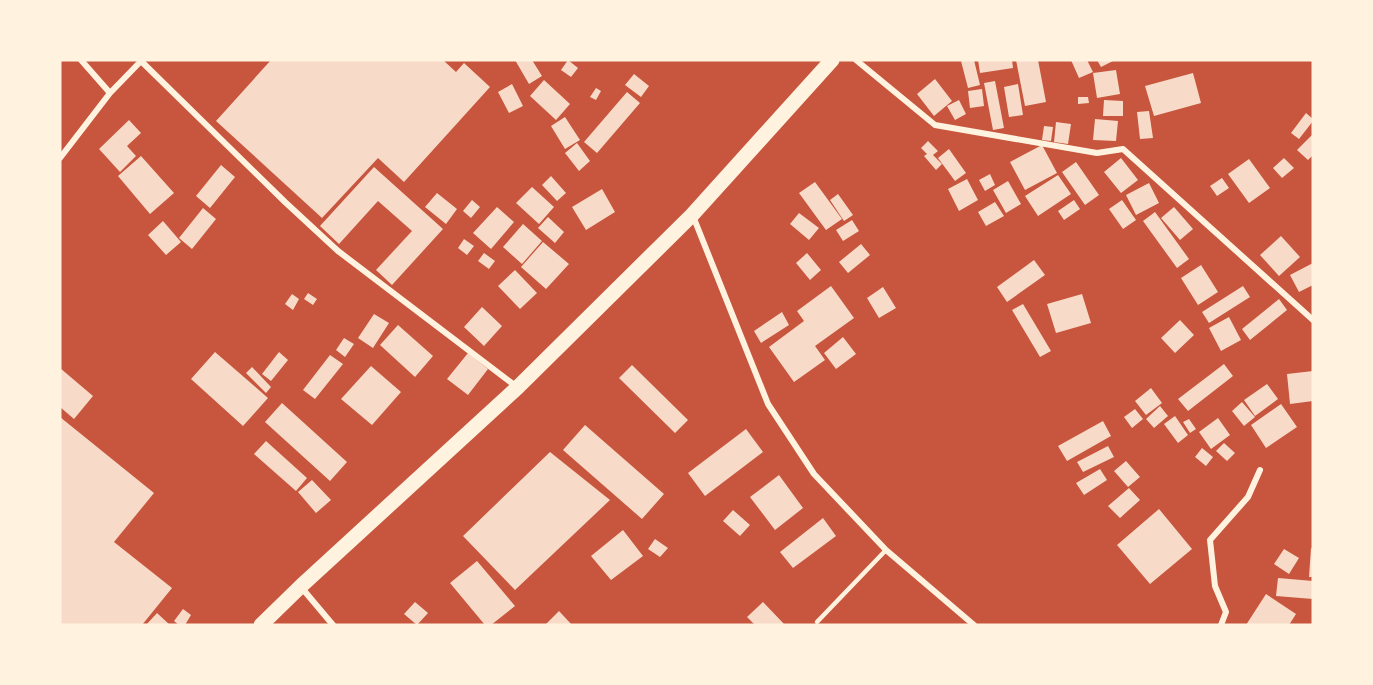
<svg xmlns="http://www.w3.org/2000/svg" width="1373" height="685" viewBox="0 0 1373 685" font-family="Rubik,sans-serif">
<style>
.building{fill:#f7dbc8}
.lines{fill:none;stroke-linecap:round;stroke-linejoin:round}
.service{stroke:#fff3e0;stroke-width:4.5}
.minor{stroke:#fff3e0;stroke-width:6}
.primary{stroke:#fff3e0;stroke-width:15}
</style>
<rect width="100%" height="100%" fill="#c8553d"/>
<path class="building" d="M271 60H443L456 72 464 63 490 87 404 182 378 158 322 218 216 121Z
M515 60H532L542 76 529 84Z
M568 60 578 68 571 77 561 70Z
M966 60H974L980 85 968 88 961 61Z
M978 60H1012L1013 68 980 73Z
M1016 60H1038L1046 102 1025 106Z
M1071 60H1087L1093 72 1079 78Z
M1097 60H1115L1101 67Z
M1116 70 1120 94 1097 98 1093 73Z
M1193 73 1201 103 1154 116 1145 86Z
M634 74 649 86 641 97 625 85Z
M935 79 952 101 934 116 917 94Z
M544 80 570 104 556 120 530 96Z
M995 81 1004 128 993 130 984 83Z
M512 84 523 106 509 113 498 92Z
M1018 84 1023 115 1009 117 1004 87Z
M596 88 601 91 596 100 590 97Z
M982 89 984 106 970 108 968 91Z
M627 92 640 103 597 153 584 142Z
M1078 97H1088L1089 103 1078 104Z
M959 100 966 114 955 120 947 106Z
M1104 100 1123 101V116H1103Z
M1149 111 1153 138 1140 139 1137 112Z
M1306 113 1313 119V121L1299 139 1291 133Z
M565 117 580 140 565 149 551 126Z
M1095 119 1118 121 1116 141 1093 140Z
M129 120 141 133 127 146 136 156 120 172 99 149Z
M1056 122 1071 124 1068 144 1054 142Z
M1044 126 1053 127 1051 141 1042 140Z
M1313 134V155L1308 160 1297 150Z
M928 141 938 151 933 155 942 164 936 170 924 156 927 154 921 148Z
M577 143 590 161 579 171 565 153Z
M1042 145 1057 173 1025 190 1010 162Z
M949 149 966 173 955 181 938 158Z
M141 156 174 193 150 214 118 176Z
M1121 158 1138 180 1121 193 1104 172Z
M1284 158 1294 168 1282 178 1273 168Z
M1249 159 1270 188 1249 203 1228 174Z
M1076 162 1099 195 1085 205 1062 172Z
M221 165 235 177 210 208 196 196Z
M374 167 443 229 392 285 376 270 412 231 378 201 339 244 320 226Z
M990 174 995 185 985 191 979 180Z
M1058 175 1071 194 1038 216 1025 196Z
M551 176 566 193 557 201 542 185Z
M1222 178 1229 188 1217 196 1210 186Z
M967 179 978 200 959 211 948 189Z
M1008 181 1021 204 1006 213 993 190Z
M815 182 842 219 826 230 799 193Z
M1149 183 1159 203 1136 215 1126 195Z
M532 187 554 207 539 224 516 203Z
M602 189 615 212 586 230 572 207Z
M437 193 457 209 446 224 425 207Z
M838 194 853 215 844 221 830 200Z
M472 200 480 207 471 218 463 211Z
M1074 200 1080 209 1064 220 1058 211Z
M1122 200 1136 220 1123 229 1109 209Z
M995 202 1004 216 986 226 978 212Z
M497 207 514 222 491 249 473 233Z
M1174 207 1193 229 1180 240 1161 218Z
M203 208 216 219 192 249 179 238Z
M1155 212 1189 259 1177 268 1143 221Z
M799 213 819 228 809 240 790 224Z
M548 217 564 232 555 243 538 228Z
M852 220 859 231 843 241 836 230Z
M163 221 181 242 166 255 148 235Z
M523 224 542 241 522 264 503 247Z
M1281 236 1300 257 1279 276 1260 255Z
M464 239 474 246 467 255 458 248Z
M543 242 569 264 546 289 521 267Z
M861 244 870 255 848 273 839 262Z
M484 253 495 261 489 269 478 261Z
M807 253 821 270 810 280 796 263Z
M1034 260 1045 275 1007 302 997 287Z
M1313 263V285L1299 292 1290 275Z
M1201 265 1218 292 1198 305 1181 278Z
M515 270 537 293 520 309 498 286Z
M831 286 854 318 815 346 825 360 794 382 769 347 804 321 797 311Z
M1243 286 1250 297 1209 323 1202 312Z
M883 287 896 308 879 318 867 298Z
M308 293 317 299 313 305 304 299Z
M292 294 299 299 293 310 285 304Z
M1082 294 1091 323 1056 333 1047 304Z
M1279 299 1287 310 1250 340 1242 329Z
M1023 304 1051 351 1040 357 1012 310Z
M482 307 502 326 484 346 464 327Z
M782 312 789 325 761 343 754 331Z
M374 314 389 323 373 348 358 338Z
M1229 317 1241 340 1221 351 1209 328Z
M1180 320 1194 335 1175 353 1161 338Z
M398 325 433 356 415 377 380 345Z
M843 337 856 354 836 369 824 353Z
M344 338 354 344 345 357 336 350Z
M215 352 268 398 243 426 191 379Z
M279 352 288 360 271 381 262 374Z
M468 353 488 369 468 395 447 379Z
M330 355 343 364 315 399 303 390Z
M1224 364 1233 376 1188 411 1178 399Z
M632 365 688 420 675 433 619 378Z
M371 366 401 392 372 425 341 399Z
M252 367 271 387 266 393 246 373Z
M60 368 93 396 74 419 60 407Z
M1313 371V401L1290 404 1287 374Z
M1267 384 1278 399 1255 416 1244 400Z
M1151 388 1162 403 1146 415 1135 401Z
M1242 402 1255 417 1244 426 1232 411Z
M282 403 347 462 330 481 265 422Z
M1281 404 1297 427 1266 448 1251 425Z
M1160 406 1168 416 1154 428 1146 419Z
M1135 409 1143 419 1132 428 1124 417Z
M1175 416 1188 435 1178 443 1164 424Z
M60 417 154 493 114 542 172 588 142 625H60Z
M1218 418 1230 435 1211 449 1199 432Z
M1189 419 1196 429 1190 433 1183 422Z
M1103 421 1111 436 1067 461 1058 446Z
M585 425 664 494 642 519 563 450Z
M746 429 763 452 705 496 688 473Z
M266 441 307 478 296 491 254 454Z
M1224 443 1235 453 1227 461 1216 451Z
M1108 446 1114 457 1083 472 1077 462Z
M1202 448 1213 457 1206 466 1195 457Z
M550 452 610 500 515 590 463 536Z
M1126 461 1140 477 1128 487 1114 471Z
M1100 469 1107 480 1084 495 1076 483Z
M779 475 803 508 775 530 750 497Z
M312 480 331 500 316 513 298 492Z
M1129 488 1140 500 1120 518 1108 506Z
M1159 509 1192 549 1150 584 1117 545Z
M733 510 750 525 740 536 723 521Z
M823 518 836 536 793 568 780 552Z
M623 530 643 556 611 580 591 556Z
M655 539 668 548 660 557 648 549Z
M1311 548 1313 549V577H1309Z
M1284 549 1299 558 1289 574 1274 564Z
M477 561 515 606 491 625H485L450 583Z
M1278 578 1313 581V599L1276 596Z
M1266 594 1296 614 1289 625H1246Z
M415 602 428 613 417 625 404 614Z
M763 602 785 625H755L747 617Z
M183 609 191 615 185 625H179L174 621Z
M559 611 572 625H545Z
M157 613 170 625H146Z"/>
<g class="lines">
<path class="service" d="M817 622 886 550"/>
<path class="minor" d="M81 60 110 93
M856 60 935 125 1097 153 1123 149 1313 320
M141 61 285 202 338 251 517 387
M60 158 110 93 142 60
M693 216 768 404 814 474 886 550 974 625
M301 587 333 625
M1221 625 1226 612 1215 586 1210 540 1248 497 1260 470"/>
<path class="primary" d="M261 625 301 586 518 387 692 215 832 60"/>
</g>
<rect width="1373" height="685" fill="none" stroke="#fff3e0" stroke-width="123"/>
</svg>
